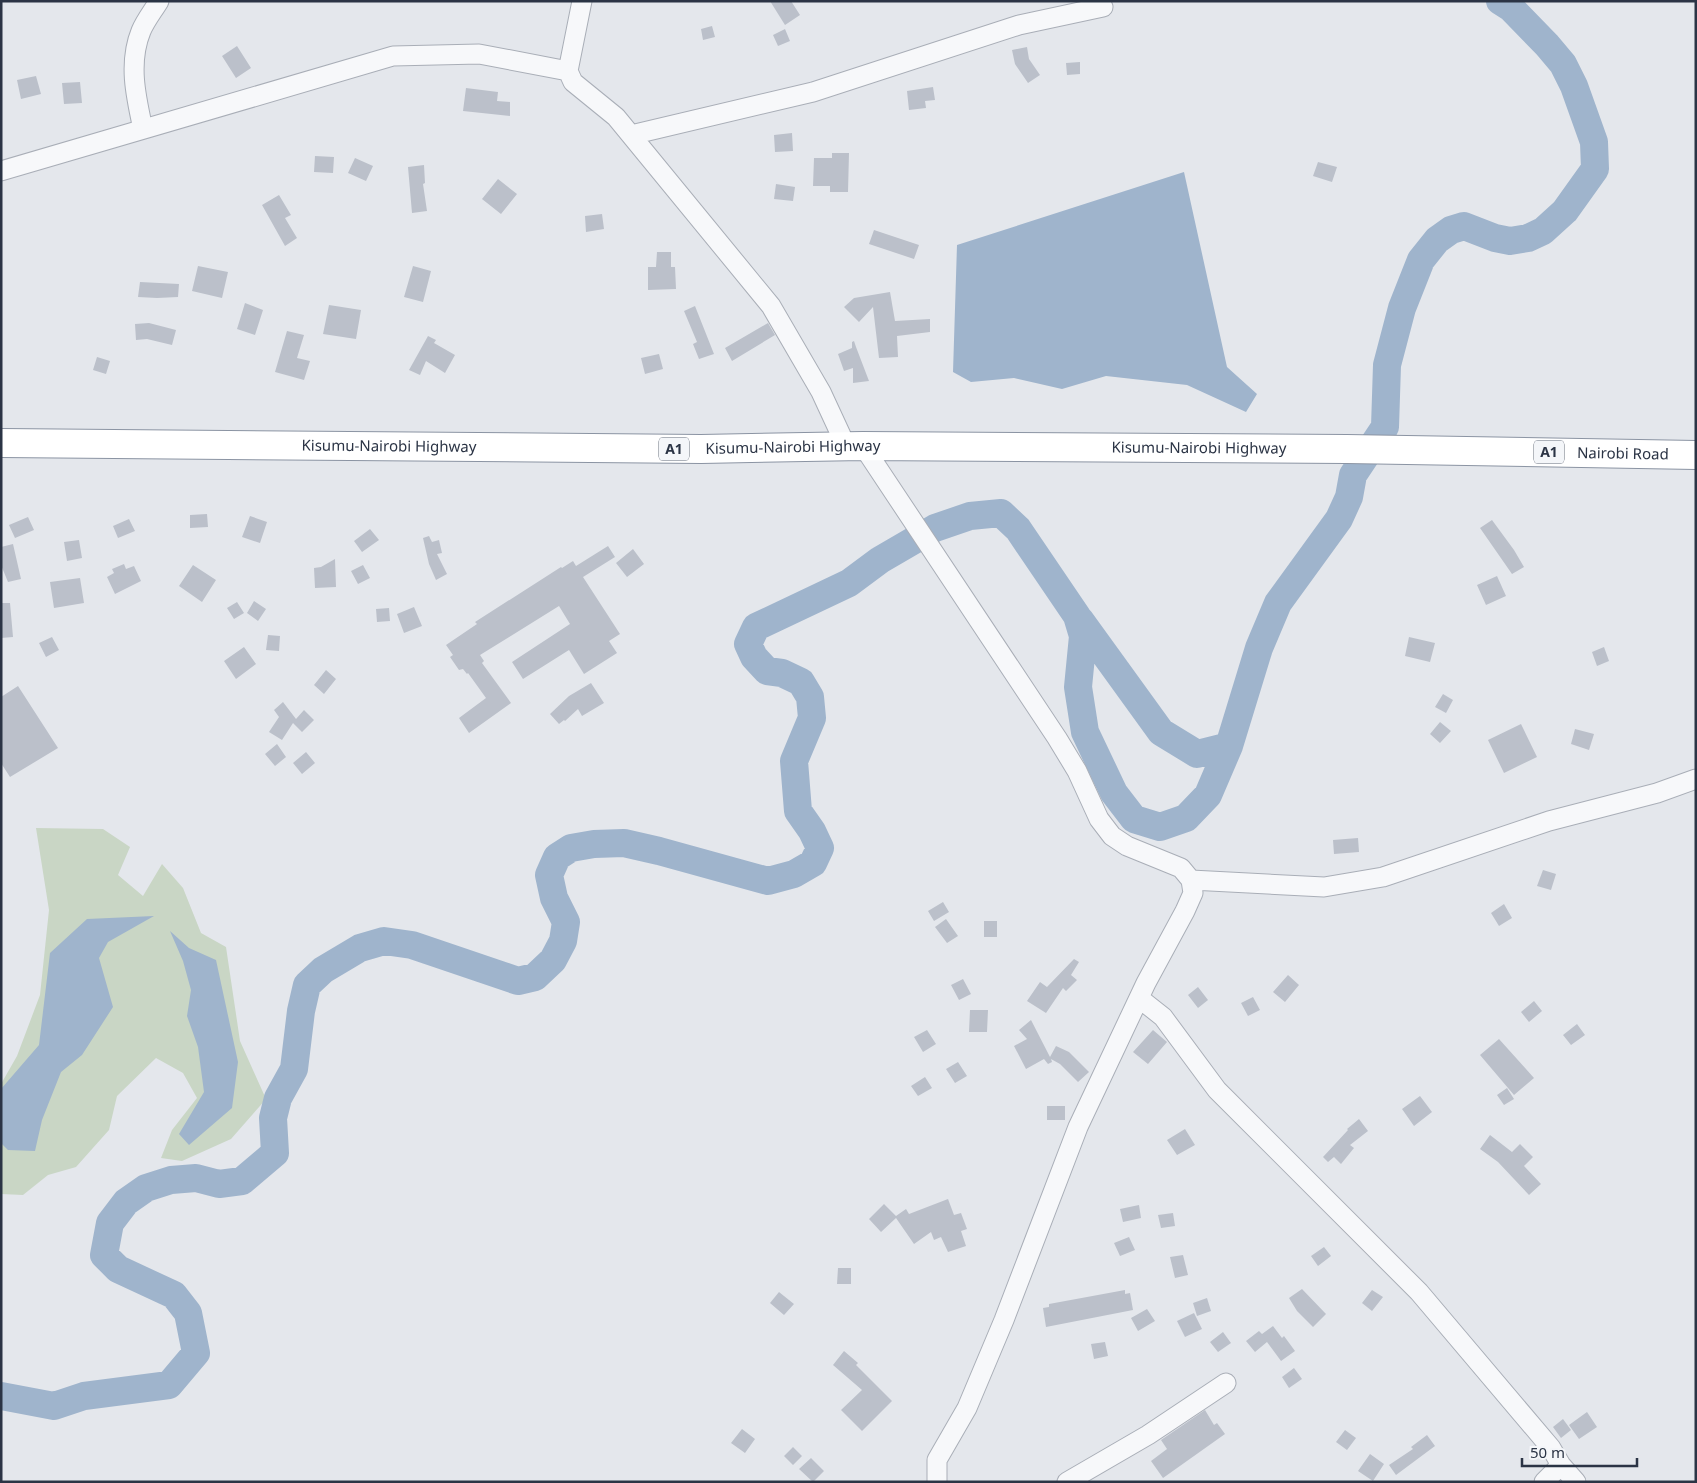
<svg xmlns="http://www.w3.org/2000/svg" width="1697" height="1483" viewBox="0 0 1697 1483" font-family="'Noto Sans',sans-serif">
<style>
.green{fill:#c9d6c5}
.water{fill:#9fb4cc}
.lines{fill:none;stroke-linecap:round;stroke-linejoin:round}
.river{stroke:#9fb4cc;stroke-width:28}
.building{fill:#bbc0ca}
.minor-casing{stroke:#a9aeb7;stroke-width:21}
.highway-casing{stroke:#8b94a3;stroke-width:30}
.minor{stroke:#f7f8fa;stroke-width:19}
.highway{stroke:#fff;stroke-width:28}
.labels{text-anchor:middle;stroke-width:4;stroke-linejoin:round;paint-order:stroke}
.shield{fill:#f4f6f9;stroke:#676e7b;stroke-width:1}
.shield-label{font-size:14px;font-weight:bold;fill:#2b3445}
.street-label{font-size:15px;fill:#2b3445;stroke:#f4f6f9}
</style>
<rect width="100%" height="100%" fill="#e4e7ec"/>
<path class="green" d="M36 828 103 829 130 847 118 875 143 896 162 864 183 888 201 933 226 947 240 1041 266 1099 231 1139 182 1161 161 1158 172 1130 197 1098 183 1073 156 1058 117 1096 109 1130 76 1167 48 1175 23 1195 1 1194V1084L17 1056 40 995 49 910Z"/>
<path class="water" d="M1184 172 1227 367 1257 394 1246 412 1187 385 1106 376 1062 389 1014 378 971 382 953 372 957 245Z
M154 916 108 942 99 958 113 1007 82 1055 61 1072 42 1120 35 1151 8 1150 1 1143V1089L39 1045 50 953 87 919Z
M170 931 189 948 216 960 238 1062 232 1108 189 1145 179 1134 204 1092 198 1047 187 1016 191 990 183 961Z"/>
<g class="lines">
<path class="river" d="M1080 620 1161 732 1197 754 1229 746
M1 1396 54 1406 84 1396 169 1385 196 1353 188 1313 174 1295 118 1269 104 1255 110 1223 126 1202 146 1188 171 1180 196 1178 219 1184 242 1181 275 1153 273 1118 278 1098 294 1069 301 1011 307 985 323 970 360 948 384 941 412 945 518 981 535 977 553 960 563 941 566 922 554 898 549 875 557 857 571 848 594 844 624 843 659 851 768 881 794 874 813 863 820 848 812 831 798 811 794 761 812 718 810 697 801 682 782 673 767 671 754 657 748 644 756 627 849 583 880 560 935 528 970 516 1001 513 1018 529 1077 616 1083 636 1078 687 1085 732 1114 793 1134 819 1160 827 1186 818 1208 795 1229 746 1259 648 1278 603 1339 519 1349 497 1353 475 1385 427 1387 365 1402 308 1421 260 1437 240 1451 230 1464 226 1495 238 1510 241 1528 238 1543 231 1565 211 1595 169 1594 142 1574 86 1563 64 1547 45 1511 8 1500 1"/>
</g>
<path class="building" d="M770 1H791L800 15 785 25Z
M712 26 715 37 703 40 701 29Z
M785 29 790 41 778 46 773 35Z
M237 46 251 68 236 78 222 56Z
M1027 47 1029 59 1040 75 1028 83 1015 64 1012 50Z
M1080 62V74L1067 75 1066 63Z
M36 76 41 94 21 99 17 80Z
M80 82 82 103 64 104 62 83Z
M933 87 935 100 925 101 926 108 909 110 907 91Z
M466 88 498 92 497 101 510 102V116L463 111Z
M792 133 793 151 775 152 774 135Z
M832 153H849L848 192H830V186H813L814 158H832Z
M315 156 334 157 333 173 314 172Z
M355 158 373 166 366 181 348 173Z
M1318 162 1337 167 1332 182 1313 176Z
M424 165 425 183 423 184 427 211 412 213 408 167Z
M498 179 517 194 501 214 482 199Z
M776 184 795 187 793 201 774 199Z
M279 195 291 215 285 218 297 238 285 246 262 205Z
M602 214 604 229 586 232 585 216Z
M874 230 919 245 914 259 869 244Z
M657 252H671V267H675L676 289 648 290V267H656Z
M198 266 228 272 222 298 192 291Z
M413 266 431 271 423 302 404 297Z
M140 282 179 284 178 297 157 298 138 297Z
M890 292 895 321 930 319V332L897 336 898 357 879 358 873 307 859 322 844 307 854 298Z
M245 303 263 310 255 335 237 329Z
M329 305 361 310 356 339 323 334Z
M695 306 714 354 699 359 693 344 697 342 684 311Z
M149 323 176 330 172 345 147 339 136 340 135 324Z
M768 323 775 335 732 361 725 348Z
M287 331 304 335 297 358 310 361 304 380 275 372Z
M428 336 436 340 434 343 455 355 445 373 426 361 420 375 409 370Z
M854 341 856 347 869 381 853 383V368L844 371 838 354 852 348V342Z
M659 354 663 369 645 374 641 358Z
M97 357 110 361 106 374 93 370Z
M207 514 208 527 190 528V515Z
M250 516 267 522 260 543 242 537Z
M28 517 34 530 15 538 9 525Z
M129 519 135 531 118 538 113 526Z
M1492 520 1514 550 1524 567 1512 574 1480 528Z
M370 529 379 540 362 552 354 541Z
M429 536 432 542 439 540 442 553 437 554 447 574 436 580 429 564 423 538Z
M79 540 82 558 67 561 64 542Z
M13 544 21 579 8 582 1 565V547Z
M608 546 615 557 583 577 620 634 609 641 617 653 584 674 569 650 523 679 512 662 570 624 559 606 480 655 484 661 482 663 511 703 469 733 459 718 486 698 468 673 467 674 463 669 459 670 450 657 453 655 446 645 477 624 475 622 561 567 562 568 573 561 576 566Z
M633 549 644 564 627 577 616 563Z
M335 559 336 587 315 588 314 568 321 567Z
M124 564 126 569 134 566 141 581 115 594 107 577 114 573 112 569Z
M193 565 216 580 202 602 179 586Z
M363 565 370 578 358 584 351 571Z
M1497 576 1506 596 1486 605 1477 585Z
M80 578 84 603 54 608 50 582Z
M254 601 266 609 258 621 247 613Z
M237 602 244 613 234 619 227 608Z
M1 603H10L13 637 1 638Z
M414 607 422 626 404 633 397 614Z
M389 608 390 621 377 622 376 609Z
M268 635 280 636 279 651 266 650Z
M52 637 59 650 46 657 39 643Z
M1409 637 1435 643 1430 662 1405 656Z
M244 647 256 664 236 679 224 661Z
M1604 647 1609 661 1597 666 1592 652Z
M326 670 336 679 324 694 314 685Z
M591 683 604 703 582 716 578 709 565 721 564 720 559 724 550 714 569 696Z
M18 686 58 748 10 777 1 763V697Z
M1443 694 1453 700 1446 713 1435 707Z
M283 702 296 719 304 710 314 720 302 732 293 723 282 740 269 732 279 717 274 710Z
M1440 722 1451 731 1440 743 1430 734Z
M1521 724 1537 757 1504 773 1488 740Z
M1575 729 1594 734 1589 750 1571 744Z
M277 744 286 757 275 766 265 754Z
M306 752 315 763 302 774 293 763Z
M1358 838 1359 852 1334 854 1333 840Z
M1543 870 1556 874 1551 890 1537 886Z
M943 902 949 912 934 921 928 911Z
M1504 904 1512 918 1499 926 1491 913Z
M946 919 958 936 947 943 935 927Z
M984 921H997V937H984Z
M1074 959 1079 962 1071 975 1077 980 1066 991 1063 988 1046 1013 1027 1001 1040 982 1047 987Z
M1288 975 1299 985 1285 1002 1273 992Z
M963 979 971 994 959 1000 951 985Z
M1198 987 1208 1000 1198 1008 1188 995Z
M1253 997 1260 1010 1248 1016 1241 1003Z
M1534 1001 1542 1011 1529 1022 1521 1012Z
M970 1010H988L987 1032H969Z
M1031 1020 1050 1057 1056 1046 1069 1052 1089 1072 1078 1082 1060 1064 1051 1059 1052 1062 1048 1064 1044 1059 1026 1069 1014 1046 1027 1039 1019 1030Z
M1577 1024 1585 1035 1571 1045 1563 1035Z
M927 1030 936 1044 923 1052 914 1037Z
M1153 1030 1167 1042 1148 1064 1133 1052Z
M1499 1039 1534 1078 1514 1095 1480 1055Z
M958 1062 967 1076 955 1083 946 1069Z
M925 1077 932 1088 918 1096 911 1086Z
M1507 1088 1514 1099 1504 1105 1497 1095Z
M1420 1096 1432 1112 1414 1126 1402 1109Z
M1047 1106H1065V1120H1047Z
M1359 1119 1368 1131 1350 1145 1354 1148 1341 1164 1334 1157 1328 1162 1323 1157 1348 1130 1347 1129Z
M1185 1129 1195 1145 1177 1155 1167 1140Z
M1490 1135 1512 1152 1520 1144 1533 1157 1524 1166 1541 1184 1529 1195 1498 1162 1480 1149Z
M948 1199 954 1215 961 1213 967 1229 961 1231 966 1246 948 1252 941 1237 934 1240 931 1232 914 1244 896 1218 881 1232 869 1219 884 1204 896 1216 906 1209 909 1214Z
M1139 1205 1141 1218 1123 1222 1120 1209Z
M1173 1213 1175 1226 1161 1228 1158 1215Z
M1129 1237 1135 1250 1120 1256 1114 1243Z
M1324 1247 1331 1256 1318 1266 1311 1256Z
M1183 1255 1188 1275 1175 1278 1170 1257Z
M838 1268H851V1284H837Z
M1302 1289 1326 1314 1313 1327 1297 1311 1289 1298Z
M1125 1290V1294L1130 1293 1133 1310 1046 1327 1043 1308 1049 1307V1304Z
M1372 1290 1383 1297 1372 1311 1362 1303Z
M779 1292 794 1304 784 1315 770 1303Z
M1207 1298 1211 1311 1197 1316 1193 1303Z
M1147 1309 1155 1321 1138 1331 1131 1318Z
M1194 1313 1202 1329 1185 1337 1177 1321Z
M1273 1326 1282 1338 1284 1336 1295 1351 1281 1361 1267 1342 1255 1352 1246 1341 1259 1331 1262 1334Z
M1223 1332 1231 1343 1218 1352 1210 1342Z
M1105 1342 1108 1356 1094 1359 1091 1344Z
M844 1351 858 1363 856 1365 892 1401 862 1431 841 1410 862 1390 833 1365Z
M1294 1368 1302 1379 1289 1388 1282 1377Z
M1205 1410 1214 1425 1217 1423 1225 1434 1163 1478 1151 1461 1167 1449 1161 1440Z
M1587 1412 1597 1427 1579 1439 1569 1425Z
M1563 1419 1571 1430 1561 1438 1553 1427Z
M742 1429 755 1439 745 1453 731 1443Z
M1345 1430 1356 1438 1347 1450 1336 1442Z
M1427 1435 1435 1446 1396 1475 1389 1465 1413 1449 1411 1447Z
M793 1447 802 1456 793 1465 784 1456Z
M1370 1454 1384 1464 1373 1481 1358 1471Z
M811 1458 824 1471 813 1482 799 1469Z"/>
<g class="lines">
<defs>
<path id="minor" d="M568 71 582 1
M143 129C136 97 128 63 141 31 145 21 153 11 159 1
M631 135 813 92 1019 25 1103 7
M1 171 393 56 479 54 568 71 573 82 616 117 771 306 821 392 846 446
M863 446 1057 738 1077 771 1099 819 1112 836 1127 846 1181 868 1191 880 1193 893 1185 911 1146 983 1078 1127 1004 1320 967 1408 937 1460V1482
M1191 880 1324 887 1383 877 1549 821 1657 793 1696 779
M1144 1002 1163 1017 1217 1090 1419 1292 1551 1448 1561 1465 1576 1482
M1067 1482 1148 1435 1226 1383
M1544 1482 1561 1465"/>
<g id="highway">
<path id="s1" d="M1 443 701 449 863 446 1347 449 1696 455"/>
</g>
</defs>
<use href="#minor" class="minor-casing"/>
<use href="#highway" class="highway-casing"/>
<use href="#minor" class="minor"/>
<use href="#highway" class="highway"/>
</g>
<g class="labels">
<g class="shield">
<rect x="659" y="437.5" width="30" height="23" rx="4"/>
<rect x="1534" y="440.5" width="30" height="23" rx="4"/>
</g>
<g class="shield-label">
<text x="674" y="454">A1</text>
<text x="1549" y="457">A1</text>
</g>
<g class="street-label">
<text dy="5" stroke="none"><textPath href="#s1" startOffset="388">Kisumu-Nairobi Highway</textPath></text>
<text dy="5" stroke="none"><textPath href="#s1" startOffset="792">Kisumu-Nairobi Highway</textPath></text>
<text dy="5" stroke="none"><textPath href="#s1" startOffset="1198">Kisumu-Nairobi Highway</textPath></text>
<text dy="5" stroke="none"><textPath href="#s1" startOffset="1622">Nairobi Road</textPath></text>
</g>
</g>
<rect width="1697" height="1483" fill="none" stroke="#2b3445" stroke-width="5"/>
<path d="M1522 1458v8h115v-8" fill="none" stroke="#2b3445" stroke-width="2.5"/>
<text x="1530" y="1458" font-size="15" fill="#2b3445" stroke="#f4f6f9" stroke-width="4" paint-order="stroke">50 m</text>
</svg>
